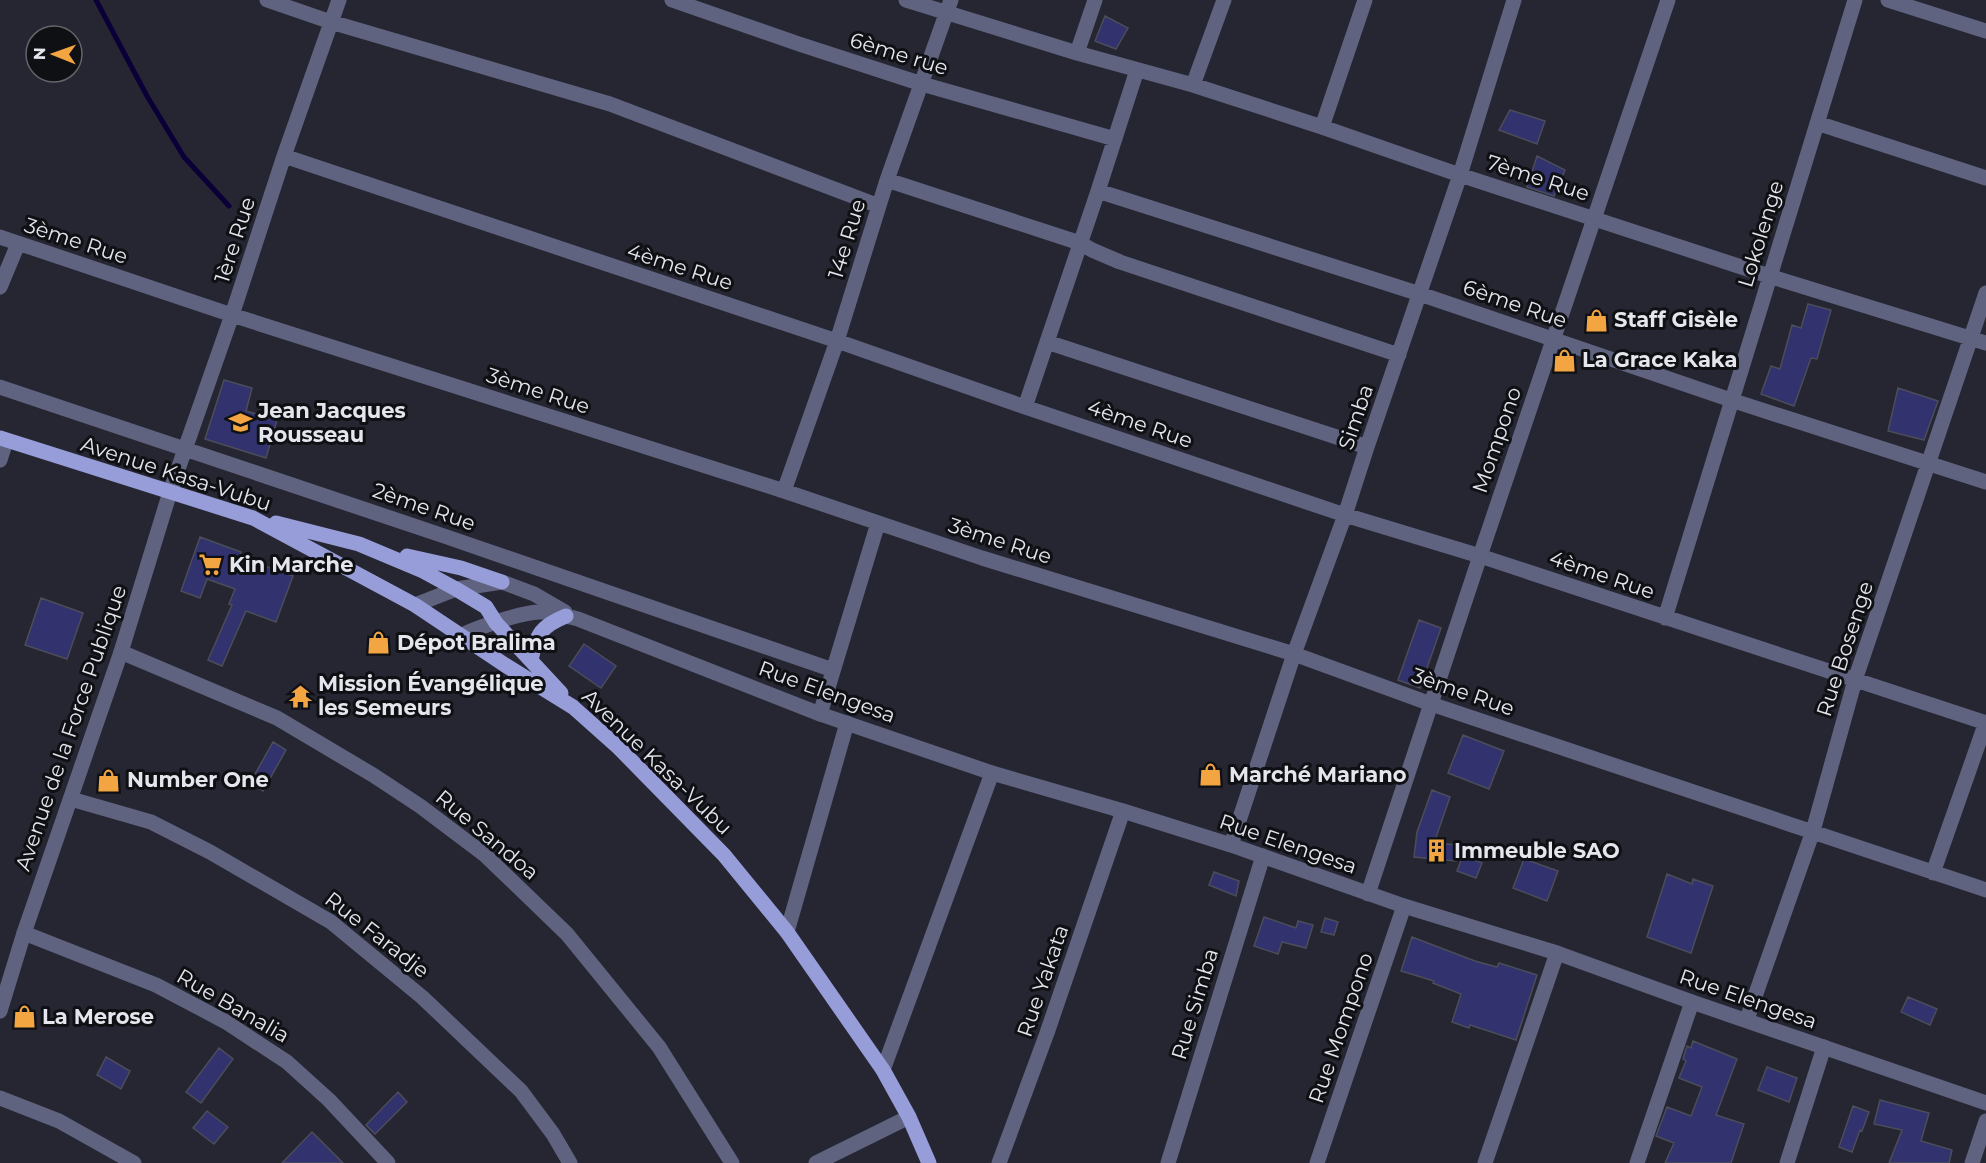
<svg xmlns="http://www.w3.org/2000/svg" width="1986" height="1163" viewBox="0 0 1986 1163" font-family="Montserrat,sans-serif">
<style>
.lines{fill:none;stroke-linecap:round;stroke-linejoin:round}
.stream{stroke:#0a0037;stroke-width:5}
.building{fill:#31326e;stroke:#4b4d59;stroke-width:1.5}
.minor{stroke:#5f637f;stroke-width:15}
.tertiary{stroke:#5f637f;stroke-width:15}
.primary{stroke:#979dd9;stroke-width:15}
.labels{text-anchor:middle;stroke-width:6;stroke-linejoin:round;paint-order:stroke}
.street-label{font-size:21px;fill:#e4e5ed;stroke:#0f1014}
.poi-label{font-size:21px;font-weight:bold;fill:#e4e5ed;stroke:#0f1014;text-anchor:start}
</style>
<rect width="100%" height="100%" fill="#252631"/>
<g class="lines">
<path class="stream" d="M96 0 147 96 184 157 229 206"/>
</g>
<path class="building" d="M1105 16 1128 28 1116 49 1095 41Z
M1510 110 1545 121 1537 144 1499 130Z
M1537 156 1565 170 1554 196 1527 187Z
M1808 304 1831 310 1817 359 1811 358 1794 406 1761 394 1771 366 1780 369 1792 325 1801 328Z
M224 380 252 388 246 411 277 420 266 458 205 439Z
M1898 388 1938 401 1924 440 1888 431Z
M200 537 241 552 239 557 293 576 276 622 246 611 222 666 208 660 232 605 229 604 235 589 207 579 200 598 181 591Z
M41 598 83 613 67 659 25 645Z
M1419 620 1441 628 1420 688 1398 680Z
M584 644 616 666 601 688 569 666Z
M1463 735 1504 751 1489 789 1448 773Z
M273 742 286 750 263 791 250 783Z
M1432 790 1450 797 1434 843 1458 845 1456 861 1414 857 1417 832Z
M1463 855 1482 863 1476 878 1457 871Z
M1524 859 1558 871 1547 901 1513 888Z
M1214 872 1239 881 1236 896 1209 885Z
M1667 874 1692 884 1693 879 1713 886 1691 953 1647 937Z
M1264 917 1296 928 1298 921 1313 925 1306 948 1282 942 1278 954 1254 946Z
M1325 918 1338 922 1334 935 1321 932Z
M1412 937 1475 961 1497 967 1499 963 1537 975 1516 1040 1470 1025 1469 1028 1452 1022 1461 994 1433 983 1434 981 1401 971Z
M1908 997 1937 1009 1930 1025 1901 1012Z
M1693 1041 1737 1059 1716 1115 1744 1124 1731 1163H1665L1674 1143 1656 1136 1667 1107 1691 1116 1702 1087 1679 1078 1686 1061 1683 1059 1687 1046 1691 1048Z
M219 1048 233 1059 201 1103 186 1092Z
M106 1057 130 1071 121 1089 97 1075Z
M1767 1067 1797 1078 1789 1102 1758 1090Z
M398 1092 407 1102 375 1134 366 1125Z
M1880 1100 1929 1113 1921 1141 1952 1150 1949 1163H1889L1902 1130 1874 1124Z
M1853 1106 1869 1112 1862 1131 1860 1130 1852 1152 1839 1147Z
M207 1111 228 1127 214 1144 193 1128Z
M312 1132 343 1163H282Z"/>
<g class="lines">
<path class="minor" d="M267 0 331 22 610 104 879 206
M672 0 799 44 922 84 1115 139
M906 0 1077 53 1193 85 1322 127 1460 175 1769 276 1986 343
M1888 0 1986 31
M1077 53 1095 0
M1193 85 1224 0
M1817 123 1986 178
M1322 127 1365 0
M284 156 837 341 1025 407 1345 515 1480 556 1986 723
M887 180 1080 243 1092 250 1120 262 1399 355
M1098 191 1420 294 1731 400 1986 482
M0 237 232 315 784 491 982 558 1294 654 1431 704 1986 890
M0 287 18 244
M1047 342 1367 447
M0 387 447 537 833 670
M1025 407 1098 191 1137 70
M0 460 6 441
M784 491 837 341 887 180 951 0
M170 492 232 315 284 156 339 0
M1665 618 1855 0
M121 652 277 718 373 775 420 806 485 855 567 934 659 1047 732 1163
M820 714 878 523
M71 799 151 822 210 852 331 922 422 997 521 1091 553 1134 570 1163
M1231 845 1294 654 1345 515 1367 447 1460 175 1514 0
M1933 873 1986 722
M787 932 847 723
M24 933 156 985 226 1022 287 1062 329 1100 388 1163
M1747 1019 1813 831 1855 680 1986 293
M883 1070 992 773
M0 1098 59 1121 134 1163
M816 1163 909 1117
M999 1163 1047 1033 1123 811
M1168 1163 1263 856
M1317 1163 1404 906
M1485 1163 1557 953
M1637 1163 1692 1002
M1787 1163 1824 1047
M1972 1163 1986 1121"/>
<path class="tertiary" d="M415 605 456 589 502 582 534 594 565 612
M462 635C479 627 522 612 540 612 552 612 566 616 578 619L820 714 992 773 1123 811 1231 845 1404 906 1557 953 1692 1002 1986 1103
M1368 894 1480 556 1668 0
M0 1011 24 933 121 652 170 492"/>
<path class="primary" d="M0 438 253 518 415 605 505 665 573 707 619 748 724 855 787 932 883 1070 909 1117 929 1163
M276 523 359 544 421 570 456 589 486 607 496 623 561 693
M407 556 461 568 502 582
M531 660C536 635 541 626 566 616"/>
</g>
<defs>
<symbol id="shop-bare" viewBox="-9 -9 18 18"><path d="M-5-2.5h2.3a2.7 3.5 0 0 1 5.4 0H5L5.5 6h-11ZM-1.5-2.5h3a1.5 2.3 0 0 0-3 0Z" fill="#f2a541" stroke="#0f1014" stroke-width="2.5" paint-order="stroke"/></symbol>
<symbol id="school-bare" viewBox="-9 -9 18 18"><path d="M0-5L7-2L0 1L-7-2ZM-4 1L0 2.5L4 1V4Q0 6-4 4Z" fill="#f2a541" stroke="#0f1014" stroke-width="2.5" paint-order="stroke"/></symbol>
<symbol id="supermarket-bare" viewBox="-9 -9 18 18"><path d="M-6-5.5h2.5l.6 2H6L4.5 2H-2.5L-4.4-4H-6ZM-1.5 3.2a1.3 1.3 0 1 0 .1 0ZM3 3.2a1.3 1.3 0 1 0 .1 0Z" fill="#f2a541" stroke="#0f1014" stroke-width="2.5" paint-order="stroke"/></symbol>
<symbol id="temple-bare" viewBox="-9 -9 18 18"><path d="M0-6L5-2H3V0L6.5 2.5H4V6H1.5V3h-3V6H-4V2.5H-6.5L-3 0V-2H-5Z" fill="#f2a541" stroke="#0f1014" stroke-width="2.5" paint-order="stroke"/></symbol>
<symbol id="building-bare" viewBox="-9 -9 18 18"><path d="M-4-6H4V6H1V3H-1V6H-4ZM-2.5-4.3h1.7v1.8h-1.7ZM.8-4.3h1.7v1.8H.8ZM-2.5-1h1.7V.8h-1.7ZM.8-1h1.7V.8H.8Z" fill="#f2a541" stroke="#0f1014" stroke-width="2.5" paint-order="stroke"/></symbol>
</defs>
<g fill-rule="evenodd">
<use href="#shop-bare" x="1580" y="304" width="33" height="33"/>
<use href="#shop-bare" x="1548" y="344" width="33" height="33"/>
<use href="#school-bare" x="224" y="406" width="33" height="33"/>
<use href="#supermarket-bare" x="194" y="548" width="33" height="33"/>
<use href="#shop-bare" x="362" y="626" width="33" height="33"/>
<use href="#temple-bare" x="284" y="680" width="33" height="33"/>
<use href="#shop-bare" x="1194" y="758" width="33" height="33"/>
<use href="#shop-bare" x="92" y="764" width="33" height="33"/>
<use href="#building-bare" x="1420" y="834" width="33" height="33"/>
<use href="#shop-bare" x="8" y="1000" width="33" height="33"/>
</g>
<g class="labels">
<g class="street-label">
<text transform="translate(899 54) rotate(17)" y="7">6ème rue</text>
<text transform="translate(1538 178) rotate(18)" y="7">7ème Rue</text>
<text transform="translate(1761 234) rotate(-73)" y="7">Lokolenge</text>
<text transform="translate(847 239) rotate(-73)" y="7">14e Rue</text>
<text transform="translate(235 240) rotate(-72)" y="7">1ère Rue</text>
<text transform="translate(76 241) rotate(18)" y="7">3ème Rue</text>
<text transform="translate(680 267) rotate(18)" y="7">4ème Rue</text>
<text transform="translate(1515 304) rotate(19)" y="7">6ème Rue</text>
<text transform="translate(538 391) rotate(18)" y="7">3ème Rue</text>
<text transform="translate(1356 417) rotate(-71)" y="7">Simba</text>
<text transform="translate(1140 424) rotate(19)" y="7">4ème Rue</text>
<text transform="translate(1497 440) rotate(-71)" y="7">Mompono</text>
<text transform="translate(176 474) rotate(18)" y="7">Avenue Kasa-Vubu</text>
<text transform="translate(424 507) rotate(19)" y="7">2ème Rue</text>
<text transform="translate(1000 541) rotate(18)" y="7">3ème Rue</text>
<text transform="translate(1602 575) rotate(19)" y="7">4ème Rue</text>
<text transform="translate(1845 649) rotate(-72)" y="7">Rue Bosenge</text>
<text transform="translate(827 692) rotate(20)" y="7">Rue Elengesa</text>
<text transform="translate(1463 692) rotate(19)" y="7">3ème Rue</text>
<text transform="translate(71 728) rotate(-71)" y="7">Avenue de la Force Publique</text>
<text transform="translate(657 762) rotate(44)" y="7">Avenue Kasa-Vubu</text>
<text transform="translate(487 835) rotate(40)" y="7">Rue Sandoa</text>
<text transform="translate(1288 844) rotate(19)" y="7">Rue Elengesa</text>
<text transform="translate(377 935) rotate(38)" y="7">Rue Faradje</text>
<text transform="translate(1043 981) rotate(-71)" y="7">Rue Yakata</text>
<text transform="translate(1748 999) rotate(19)" y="7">Rue Elengesa</text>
<text transform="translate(1195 1004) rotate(-73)" y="7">Rue Simba</text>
<text transform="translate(233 1006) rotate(30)" y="7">Rue Banalia</text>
<text transform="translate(1341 1028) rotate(-71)" y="7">Rue Mompono</text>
</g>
<g class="poi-label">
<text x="1614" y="327">Staff Gisèle</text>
<text x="1582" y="367">La Grace Kaka</text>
<text x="258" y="418">Jean Jacques<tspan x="258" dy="24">Rousseau</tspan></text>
<text x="229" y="572">Kin Marche</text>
<text x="397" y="650">Dépot Bralima</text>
<text x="318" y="691">Mission Évangélique<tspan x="318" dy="24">les Semeurs</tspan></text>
<text x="1229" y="782">Marché Mariano</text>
<text x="127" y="787">Number One</text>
<text x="1454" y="858">Immeuble SAO</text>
<text x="42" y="1024">La Merose</text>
</g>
</g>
<g transform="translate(54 54) rotate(271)"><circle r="28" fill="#0f1014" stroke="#64656b" stroke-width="1.5"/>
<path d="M0-4.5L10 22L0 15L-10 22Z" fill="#f2a541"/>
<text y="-9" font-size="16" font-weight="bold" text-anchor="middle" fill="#e4e5ed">N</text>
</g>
</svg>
